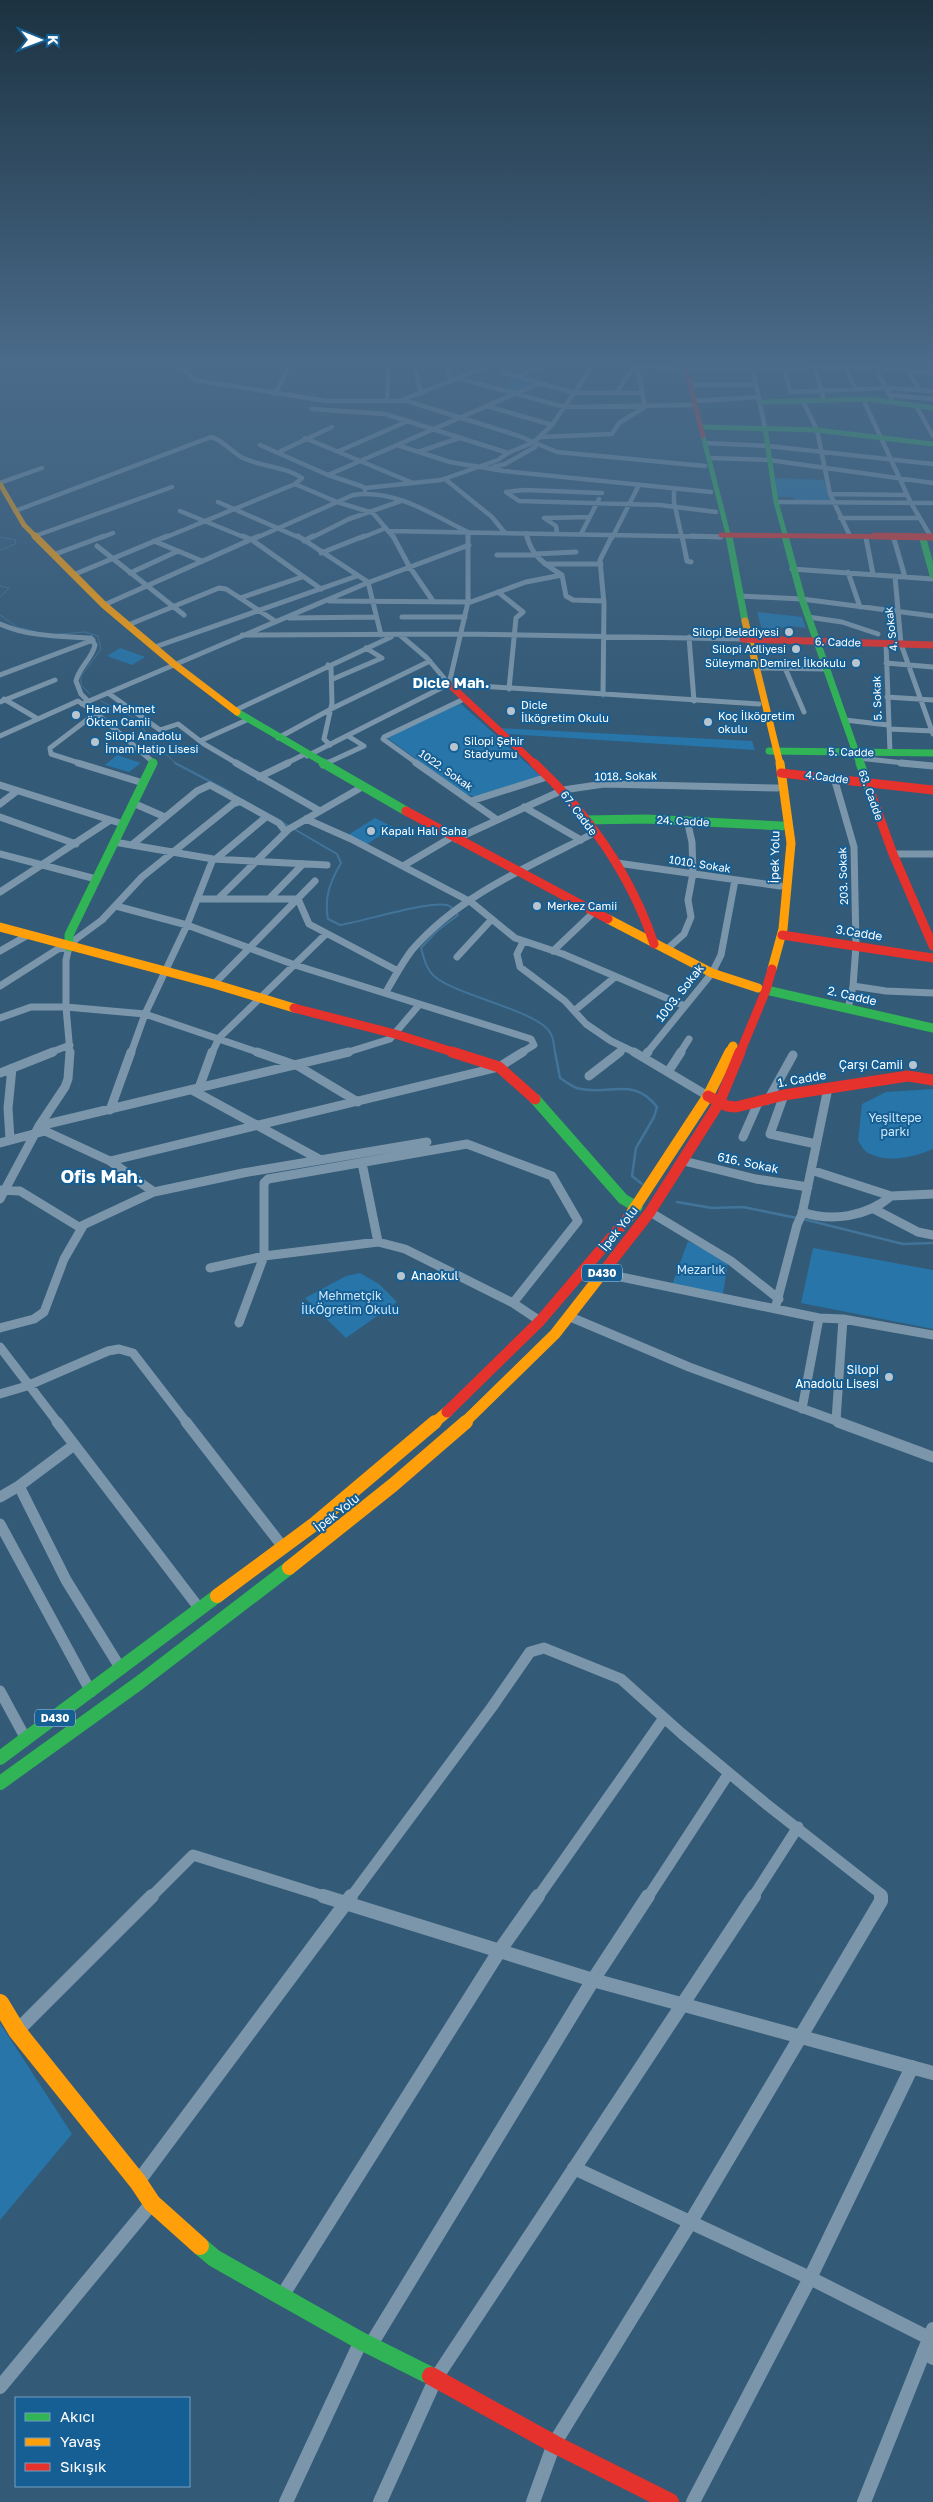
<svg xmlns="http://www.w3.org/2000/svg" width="933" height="2502" viewBox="0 0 933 2502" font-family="'Golos Text',sans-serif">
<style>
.green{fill:#2775a9}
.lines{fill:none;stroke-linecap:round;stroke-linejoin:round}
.stream-far2{stroke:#427499;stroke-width:1}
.stream-far1{stroke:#427499;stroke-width:2}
.stream{stroke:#427499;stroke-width:2.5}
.street-far5{stroke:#7b96aa;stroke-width:4.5}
.street-far4{stroke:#7b96aa;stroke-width:5}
.street-far3{stroke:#7b96aa;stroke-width:7}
.street-far2{stroke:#7b96aa;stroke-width:9}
.street-far1{stroke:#7b96aa;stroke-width:11}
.street{stroke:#7b96aa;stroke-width:14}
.fast-far5{stroke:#30b455;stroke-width:5}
.fast-far4{stroke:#30b455;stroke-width:7}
.fast-far3{stroke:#30b455;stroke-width:9}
.fast-far2{stroke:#30b455;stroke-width:11}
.fast-far1{stroke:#30b455;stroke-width:14}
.fast{stroke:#30b455;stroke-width:18}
.slow-far5{stroke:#ff9f0a;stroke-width:5}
.slow-far4{stroke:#ff9f0a;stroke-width:7}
.slow-far3{stroke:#ff9f0a;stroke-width:9}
.slow-far2{stroke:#ff9f0a;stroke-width:11}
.slow-far1{stroke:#ff9f0a;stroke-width:14}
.slow{stroke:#ff9f0a;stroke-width:18}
.jam-far4{stroke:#e5322d;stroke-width:5}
.jam-far3{stroke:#e5322d;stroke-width:7}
.jam-far2{stroke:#e5322d;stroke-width:9}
.jam-far1{stroke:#e5322d;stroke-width:11}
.jam{stroke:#e5322d;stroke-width:18}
.poi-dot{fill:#b8c5cf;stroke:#165f94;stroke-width:2}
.labels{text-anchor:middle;stroke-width:4;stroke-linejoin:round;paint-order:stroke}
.far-street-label{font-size:11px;fill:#fff;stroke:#165f94}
.far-poi-label{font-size:11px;fill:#fff;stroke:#165f94;text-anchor:start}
.shield{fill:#165f94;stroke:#b9cfdf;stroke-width:1}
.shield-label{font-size:11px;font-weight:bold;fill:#fff}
.street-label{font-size:12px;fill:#fff;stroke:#165f94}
.poi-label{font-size:12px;fill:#fff;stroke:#165f94;text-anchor:end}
.park-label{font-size:12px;fill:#cee9fc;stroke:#165f94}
.far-district-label{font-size:15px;font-weight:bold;fill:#fff;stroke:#165f94}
.district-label{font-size:18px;font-weight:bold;fill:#fff;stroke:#165f94}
</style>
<rect width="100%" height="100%" fill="#335a77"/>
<path class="green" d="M509 377 535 383 516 392 503 389Z
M775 478 824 480 830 502 795 501 793 497H777Z
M757 612 802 617 806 628 790 626 774 629H762Z
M120 648 145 657 132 665 107 656Z
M460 703 542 777 477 797 465 794 387 738Z
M496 728 752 741 755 750 507 734Z
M117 755 141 763 129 772 105 765Z
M375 818 393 827 366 845 348 835Z
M933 1089V1149C914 1157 888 1164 868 1153 864 1151 861 1145 858 1141L862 1104 886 1092Z
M688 1241 728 1262 723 1294 672 1285Z
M813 1248 933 1270V1329L801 1303Z
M360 1273 379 1284 397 1302 346 1338 305 1298 346 1276Z
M0 2023 72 2134 0 2220Z"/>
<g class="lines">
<path class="stream-far2" d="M0 537 16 540 15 544 0 550
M0 586 9 588 0 597
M0 615 17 627 37 632
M60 634 85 632 98 636 101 649 81 676V685L90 694
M101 701 136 719 155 745 177 764"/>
<path class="stream-far1" d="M175 763 232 793
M282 822 337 854 341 863C330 882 324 897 328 919L340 925C365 921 427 901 447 905 452 906 455 911 458 915L437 931 421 948C424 958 426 969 434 976 456 996 541 1011 551 1034 554 1040 554 1047 555 1053"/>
<path class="stream" d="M555 1052 560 1078C565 1081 571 1086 577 1088 608 1097 633 1075 657 1107L654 1117 636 1148 632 1176 642 1184
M677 1202 712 1208 743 1207 797 1218
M803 1219 903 1244 933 1243"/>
<path class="street-far5" d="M163 360 185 370 195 380 327 401H407L519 436 557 452 705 466
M448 360 450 382
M545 360 682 368
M783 360 790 392 886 388 933 391
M812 360 823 396
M872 360 893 402
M900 360 920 390
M928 360 933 367
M751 361 765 428
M845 367 856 390
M686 368 875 367 933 373
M416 372 421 394
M504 373 575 393H643
M517 377 553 361
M461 379 565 407 691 405
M691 385H756
M616 393 634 367
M275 394 292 360
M889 395 933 399
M863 399 911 503 931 537
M402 400 504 360
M387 401 389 360
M695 401 759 397
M803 401 817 430 830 494 850 536
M487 406 552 425
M916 406 933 436
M312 409 385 414 508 453
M541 437 612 434 619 423 645 407 636 360
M305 438 413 483
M705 443 768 446 933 464
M260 445 328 475 361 486 365 488V492
M397 445 450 462 504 471 711 492
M281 451 332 427
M339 451 408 421
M418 452 459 438
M709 458 769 460 933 483
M493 467 505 464 535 447
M328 475 540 383
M445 479 492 517 505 533
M0 483 42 468
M295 484 337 502 373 513 394 538
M365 488 441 480 498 460 508 453 534 442 552 425 597 360
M674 489V502L682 538
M506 492 519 501 660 505 716 512
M506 492 524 490 602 493
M830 494 907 495
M218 502 300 538
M776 502 933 503
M15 511 211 437C225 441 231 452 243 458 262 467 284 466 302 478L295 484 164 538
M180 511 246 538
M840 518H920
M389 531 721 537
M526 533 527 538
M557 533 556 526 544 518 589 517
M581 534 599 499
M35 536 172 487
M100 538 113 533
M256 538 353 495C394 488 433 515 468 532V538
M311 538 349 519 401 501
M361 538 386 528
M612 538 639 485"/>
<path class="street-far4" d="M243 536 252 540 321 589
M298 536 368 582 381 635
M393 536 409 566 433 601
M527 536C531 556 546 565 562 575L566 596 573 600 604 601
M682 536 687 561 691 562
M691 536 721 537
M866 538 873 574
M894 539 905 577
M154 541 202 561
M304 541 313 536
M97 546 184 615
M321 553 364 536
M534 554 576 552
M53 555 104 536
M497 555H535
M545 564H601
M792 569 933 579
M848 572 860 607
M130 573 178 551
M73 575 167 536
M895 576 901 644 933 734
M498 592 523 612 516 618 509 689
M739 596 802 599 933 616
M240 598 275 621
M329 601 468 602
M468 603 526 582 562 575
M104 605 259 536
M402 617H465
M808 617 842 622 878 634
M289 618 376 617
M0 624C29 637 60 636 91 638L95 645C92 659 79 667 76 681L81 694 88 701
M128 625 219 588 226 589 240 598 302 577
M242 635 462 634 743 639
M400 635 427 658 449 684
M689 637 694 701
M886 644 890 752
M155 647 357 576
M886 663 933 667
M328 665 331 667 332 703 324 739 330 745
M757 668 827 669
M785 668 804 712
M0 675 93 640
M333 679 382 658 366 648
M449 684 468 602V536
M108 693 160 730 178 724 204 744 238 764
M603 695 604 604 600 560 612 536
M887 697 933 700
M4 699 38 719
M0 702 55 680
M82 704 367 583 469 545
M236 710 391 637
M845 720 888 725
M889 729 933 731
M0 736 78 701 96 713 153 762
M278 738 333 708 430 661
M200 741 249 719
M307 756 449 684 759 704
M858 758 913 764
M82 764 51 754 50 748 96 713
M285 764 305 754
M325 764 364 746 348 736
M418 764 383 739 384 737 464 699"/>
<path class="street-far3" d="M78 763 143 783
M236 763 320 811
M416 763 496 819
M901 763 933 766
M323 765 328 763
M259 777 288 763
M834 778 854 847 856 946 853 986 848 1009
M0 785 123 824
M471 801 547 777
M133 803 165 817
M0 804 17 791
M524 807 581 840
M0 817 76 844
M306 819 351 839 471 902 515 938 563 954 685 1006
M456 839 563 790 604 784 777 788
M114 842 213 859 327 865
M133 844 197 791 210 785 279 823 286 832
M0 854 96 879
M893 854H933
M217 858 266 817
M617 863 780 886
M403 866 452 837
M0 892 109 821
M197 899H298L309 924 398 971
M218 899 289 829 362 787
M269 899 303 864
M116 906 187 925 295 965 531 1039 534 1045 521 1053
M523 942 517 954 520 967 565 1001 586 1024 611 1041 636 1053
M666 950 684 934 691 917 688 900 693 873 692 842 687 820
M0 951 28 935
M553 951 594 912
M457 957 492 919
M214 984 315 881
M0 986 58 949 69 947
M853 986 886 991 933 993
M386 992C394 978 402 963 412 950 459 895 532 865 594 833
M574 1011 615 977
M0 1018 31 1007H66L145 1014 260 1053
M49 1053 70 1045
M70 1053 66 1007V960L69 947 76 939 102 920 142 877 233 804 239 802
M131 1053 145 1014 187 925 213 859
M212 1053 219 1038 326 934
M345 1053 390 1039 419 1005
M618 1053 625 1048
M647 1053 712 973 721 955 735 880
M680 1053 689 1039"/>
<path class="street-far2" d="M257 1052 298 1066 358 1102
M634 1052 708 1096
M644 1057 648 1052
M668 1072 681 1052
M0 1073 53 1052
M589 1076 620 1052
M199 1088 212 1052
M192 1090 319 1159
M784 1095 770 1134 816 1144
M768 1100 793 1055
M110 1110 131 1052
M39 1126 349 1052
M743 1137 758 1103
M10 1139 8 1108 12 1068
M0 1143 45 1131 110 1161 154 1192
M110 1161 499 1067 523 1052
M684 1161 756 1179 808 1187
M362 1163 378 1242
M811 1170 891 1196 933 1194
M0 1190 20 1191 79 1227 154 1192 243 1173 427 1142
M0 1199 39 1126 65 1087 68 1079 70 1052
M872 1208 918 1232 933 1235
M650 1212 731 1261 779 1299
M802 1212C831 1222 867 1217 891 1196
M210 1268 264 1256 378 1242 405 1249 513 1303 540 1321
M602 1273 819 1318 843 1319 933 1335
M775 1309 797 1225 802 1214 828 1088
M568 1316 689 1367 842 1423
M239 1323 264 1256V1183L268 1179 467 1144 552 1176 578 1221 513 1303
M0 1328 34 1319 44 1312 64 1259 83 1226
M0 1347 58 1423
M0 1394 27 1386 108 1351 119 1349 133 1353 187 1423
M802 1409 819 1318
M836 1420 843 1319"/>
<path class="street-far1" d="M57 1422 199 1608
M186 1422 283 1547
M838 1422 933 1457
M19 1486 66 1580 121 1669
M0 1497 19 1486 74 1445
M0 1524 91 1692
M0 1691 26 1739
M151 1897 193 1855 327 1897
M351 1897 492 1707 530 1652 544 1648 621 1679 681 1733 765 1803 881 1894V1897
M538 1897 664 1718
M648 1897 729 1773
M753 1897 798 1827"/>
<path class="street" d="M323 1896 593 1980 933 2073
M17 2031 152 1896
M574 2168 810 2278 929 2338
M138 2182 351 1896
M282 2296 500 1950 538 1896
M370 2346 593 1980 648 1896
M924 2351 933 2358
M0 2387 152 2203
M286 2502 361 2341
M380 2502 436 2378 754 1896
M533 2502 554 2444 690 2223 881 1901V1896
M693 2502 810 2278 912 2067
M864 2502 933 2329"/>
<path class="fast-far5" d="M761 402 869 399 933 408
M701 427 817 430 933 444
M765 428 776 502 786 538
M703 436 729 538"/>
<path class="fast-far4" d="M729 536 745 621
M785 536 802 599 860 764
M923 539 933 575
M237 712 326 764
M769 751 933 753
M152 764 153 762"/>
<path class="fast-far3" d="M323 763 406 811
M860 763 870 791
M585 820 646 819 782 826
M69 947V935L153 763
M766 990 933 1028"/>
<path class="fast-far2" d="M535 1099 623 1199 637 1207"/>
<path class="fast-far1" d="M0 1758 217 1596
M0 1783 139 1683 289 1568"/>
<path class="fast" d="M200 2246 214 2258 361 2341 431 2376"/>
<path class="slow-far5" d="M0 484 24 525 37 538"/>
<path class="slow-far4" d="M35 536 104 605 174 664 237 712
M745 621 780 764"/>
<path class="slow-far3" d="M608 919 712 973 758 988
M0 927 214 984 294 1008
M772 969 783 929 791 843 780 763
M729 1053 733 1046"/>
<path class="slow-far2" d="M628 1218 708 1096 730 1052
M434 1423 447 1412
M464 1423 555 1334 604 1271"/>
<path class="slow-far1" d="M289 1568 393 1485 466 1422
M217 1596 313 1525 435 1422"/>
<path class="slow" d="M0 2003 17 2031 138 2182 152 2203 200 2246"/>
<path class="jam-far4" d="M684 360 703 436
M721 535 933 537"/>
<path class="jam-far3" d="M875 536 933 537
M743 639 933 645
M449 684 535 764"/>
<path class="jam-far2" d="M534 763C587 812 631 875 654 944
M781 773 933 790
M870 791 893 854 933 946
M406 811 608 919
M782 935 933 958
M294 1008 395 1034 456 1053
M740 1053 766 990 772 969"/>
<path class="jam-far1" d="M452 1052 499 1067 535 1099
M708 1096 727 1106 736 1107 784 1095 908 1076 933 1080
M604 1271 650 1212 719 1103 740 1052
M447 1412 540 1321 628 1218"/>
<path class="jam" d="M431 2376 554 2444 670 2502"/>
</g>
<linearGradient id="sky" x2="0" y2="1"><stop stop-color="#1c3241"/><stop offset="0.51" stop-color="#4a6b8a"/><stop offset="1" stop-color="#4a6b8a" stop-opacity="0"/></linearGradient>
<rect width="933" height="711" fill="url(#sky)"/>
<g class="poi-dot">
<circle cx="789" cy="632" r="5"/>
<circle cx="796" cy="649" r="5"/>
<circle cx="856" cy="663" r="5"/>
<circle cx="511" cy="711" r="5"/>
<circle cx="76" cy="715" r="5"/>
<circle cx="708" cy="722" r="5"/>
<circle cx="95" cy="742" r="5"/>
<circle cx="454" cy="747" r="5"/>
<circle cx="371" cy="831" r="5"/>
<circle cx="537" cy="906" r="5"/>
<circle cx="913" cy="1065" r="5"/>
<circle cx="401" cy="1276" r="5"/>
<circle cx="889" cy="1377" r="5"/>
</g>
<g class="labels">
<g class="far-street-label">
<text transform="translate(891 629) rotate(-97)" y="4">4. Sokak</text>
<text transform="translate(838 642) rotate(2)" y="4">6. Cadde</text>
<text transform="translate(877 698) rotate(-92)" y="4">5. Sokak</text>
<text transform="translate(851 752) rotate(1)" y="4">5. Cadde</text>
<text transform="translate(446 770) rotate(35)" y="4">1022. Sokak</text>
<text transform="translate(626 776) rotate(-1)" y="4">1018. Sokak</text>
<text transform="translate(827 777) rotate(7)" y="4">4.Cadde</text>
<text transform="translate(871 795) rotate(70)" y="4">63. Cadde</text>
<text transform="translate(579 813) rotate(53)" y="4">67. Cadde</text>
<text transform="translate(683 821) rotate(3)" y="4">24. Cadde</text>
<text transform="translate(700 864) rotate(9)" y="4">1010. Sokak</text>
<text transform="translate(843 876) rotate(-92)" y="4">203. Sokak</text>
</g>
<g class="far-poi-label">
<text x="779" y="636" text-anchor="end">Silopi Belediyesi</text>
<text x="786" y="653" text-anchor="end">Silopi Adliyesi</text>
<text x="846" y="667" text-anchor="end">Süleyman Demirel İlkokulu</text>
<text x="521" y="709">Dicle<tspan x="521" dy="13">İlköğretim Okulu</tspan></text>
<text x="86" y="713">Hacı Mehmet<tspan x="86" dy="13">Ökten Camii</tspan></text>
<text x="718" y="720">Koç İlköğretim<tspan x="718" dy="13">okulu</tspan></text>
<text x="105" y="740">Silopi Anadolu<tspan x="105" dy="13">İmam Hatip Lisesi</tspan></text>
<text x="464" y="745">Silopi Şehir<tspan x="464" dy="13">Stadyumu</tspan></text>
<text x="381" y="835">Kapalı Halı Saha</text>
<text x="547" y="910">Merkez Camii</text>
</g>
<g class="shield">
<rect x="582" y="1264.5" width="40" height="17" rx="4"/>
<rect x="35" y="1709.5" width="40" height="17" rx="4"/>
</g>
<g class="shield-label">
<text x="602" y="1277">D430</text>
<text x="55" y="1722">D430</text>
</g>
<g class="street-label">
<text transform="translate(775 857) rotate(-89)" y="4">İpek Yolu</text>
<text transform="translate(859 933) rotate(9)" y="4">3.Cadde</text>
<text transform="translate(680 993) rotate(-52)" y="4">1003. Sokak</text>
<text transform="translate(852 996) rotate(13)" y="4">2. Cadde</text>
<text transform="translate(802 1079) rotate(-10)" y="4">1. Cadde</text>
<text transform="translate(748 1163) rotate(12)" y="4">616. Sokak</text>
<text transform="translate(619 1229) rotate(-52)" y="4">İpek Yolu</text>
<text transform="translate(337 1513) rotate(-38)" y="4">İpek Yolu</text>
</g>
<g class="poi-label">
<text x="903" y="1069">Çarşı Camii</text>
<text x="411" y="1280" text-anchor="start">Anaokul</text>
<text x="879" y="1374">Silopi<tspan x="879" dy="14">Anadolu Lisesi</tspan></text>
</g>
<g class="park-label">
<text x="895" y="1122">Yeşiltepe<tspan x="895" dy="14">parkı</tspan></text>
<text x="701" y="1274">Mezarlık</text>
<text x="350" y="1300">Mehmetçik<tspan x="350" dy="14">İlkÖğretim Okulu</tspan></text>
</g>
<g class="far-district-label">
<text x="451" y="688">Dicle Mah.</text>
</g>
<g class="district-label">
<text x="102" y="1183">Ofis Mah.</text>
</g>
</g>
<rect x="15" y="2397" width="175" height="90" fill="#165f94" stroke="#739fbf"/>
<rect x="25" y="2413" width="25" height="8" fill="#30b455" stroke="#739fbf"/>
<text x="60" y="2422" font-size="15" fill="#ffffff">Akıcı</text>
<rect x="25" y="2438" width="25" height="8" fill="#ff9f0a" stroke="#739fbf"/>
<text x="60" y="2447" font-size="15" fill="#ffffff">Yavaş</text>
<rect x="25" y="2463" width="25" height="8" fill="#e5322d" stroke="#739fbf"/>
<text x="60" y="2472" font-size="15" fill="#ffffff">Sıkışık</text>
<g transform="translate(40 40) rotate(91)" stroke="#165f94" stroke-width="4" paint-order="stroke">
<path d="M0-4L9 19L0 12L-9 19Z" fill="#ffffff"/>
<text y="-8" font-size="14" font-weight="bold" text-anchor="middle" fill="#ffffff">K</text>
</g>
</svg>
